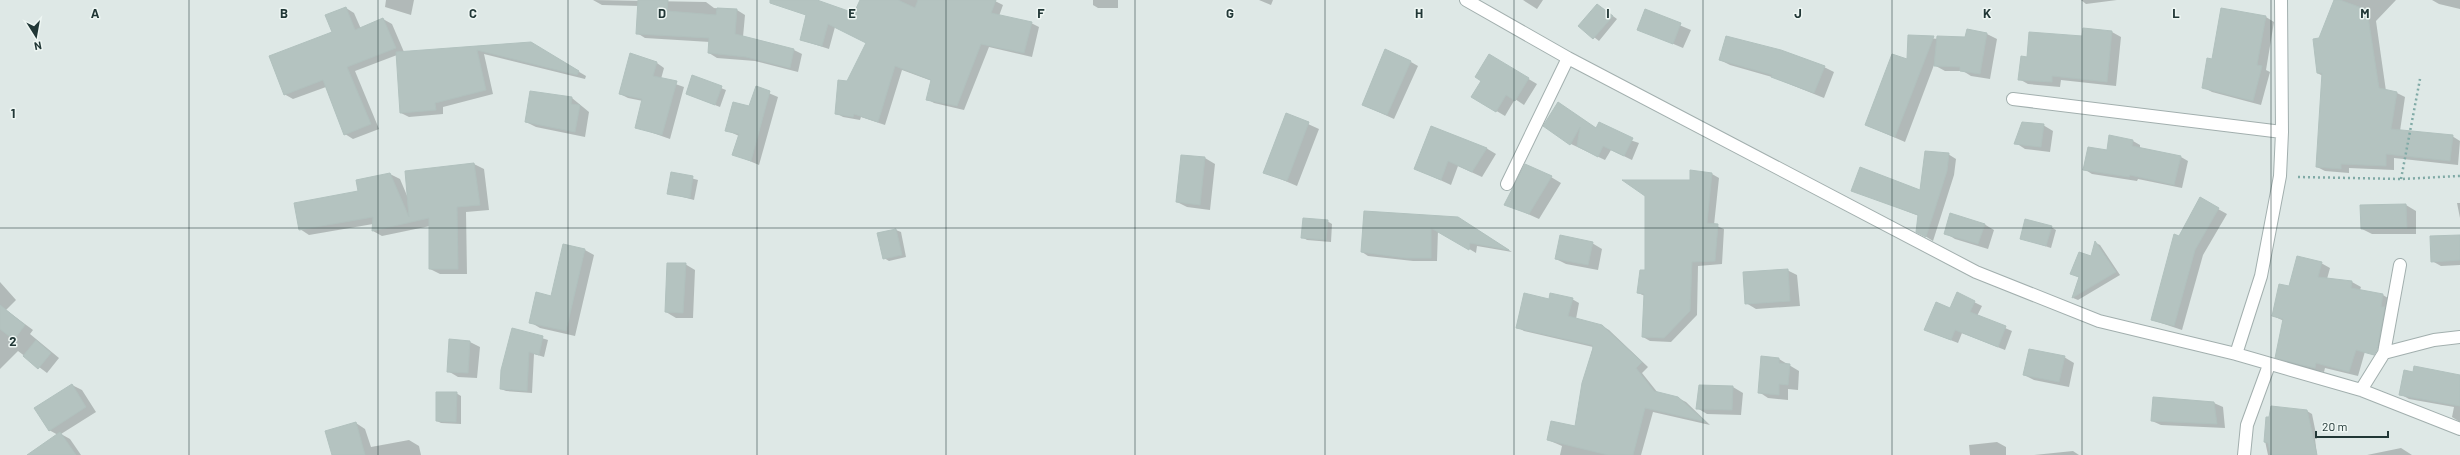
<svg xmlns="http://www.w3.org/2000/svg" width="2460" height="455" viewBox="0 0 2460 455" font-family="Barlow,sans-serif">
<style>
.shadow{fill:#0003}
.building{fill:#b4c3c0;stroke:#b1c1be}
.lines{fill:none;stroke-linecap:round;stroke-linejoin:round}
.street-casing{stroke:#a2afae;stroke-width:14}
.path{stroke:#80aaa6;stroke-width:2.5;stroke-dasharray:2 3;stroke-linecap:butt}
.street{stroke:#fff;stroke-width:12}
.grid{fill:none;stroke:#213736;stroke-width:1;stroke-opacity:0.55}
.grid-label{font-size:13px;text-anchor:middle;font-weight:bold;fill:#213736;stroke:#eef6f3;stroke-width:3;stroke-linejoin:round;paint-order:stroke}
</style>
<rect width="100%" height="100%" fill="#dee8e6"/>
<path class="shadow" d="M386 0H414L411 15 385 7Z
M593 0 706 2 714 8 737 10 745 15 743 37 794 50 802 54 798 72 755 61 717 58 709 53 710 42 645 38 637 33 639 6 602 5Z
M861 0H993L1003 5 999 16 1031 23 1039 27 1032 57 989 47 964 110 934 103 927 99 932 81 902 70 885 125 861 117 860 120 843 117 836 113 847 82 867 43 835 27 829 49 801 40 807 15 852 18Z
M1093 0H1118V8H1098L1093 5Z
M1259 0H1273L1271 5Z
M1523 0H1543L1537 9Z
M2081 0H2117L2086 4Z
M2335 0H2396L2376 21 2386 91 2397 93 2405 97 2400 131 2452 136 2460 141 2458 165 2394 158V170L2349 168V173L2325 171 2317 167 2323 76 2317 73 2320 39Z
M2432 0H2460V9L2439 4Z
M346 8 354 13 361 29 383 19 392 24 404 52 531 43 586 76 585 79 484 54 493 94 443 107V114L409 117 401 113 397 55 355 71 379 129 353 139 345 134 326 87 293 99 284 94 333 33Z
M1602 8 1617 19 1599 41 1580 26Z
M1646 11 1691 30 1683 48 1638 29Z
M2266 17 2274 22 2266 70 2270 72 2261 105 2212 92 2203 87 2212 60Z
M1968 31 1987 34 1997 39 1990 79 1971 76 1963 71H1945L1934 65 1905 142 1866 125 1908 61 1909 36 1938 39 1966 38Z
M2112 32 2121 37 2116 86 2061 80 2060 87 2028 84 2019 79 2027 58Z
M1489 55 1537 84 1524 105 1515 99 1505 116 1473 97 1482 80Z
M1720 60 1824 67 1834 72 1824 98 1772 77 1730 65Z
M1411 62 1418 66 1394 119 1363 105Z
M657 63 664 68 661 79 684 87 670 139 636 127 643 101 628 98 620 94Z
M693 77 726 90 720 107 692 96Z
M757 88 778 97 759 165 733 154 739 136 726 130 750 108Z
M572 98 589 112 585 137 536 127 526 122Z
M1558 103 1597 129 1639 143 1632 160 1611 150 1605 160 1571 144Z
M1286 114 1319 129 1297 186 1264 172Z
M2043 125 2053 131 2050 152 2025 149 2016 143Z
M2133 141 2140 145V148L2181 157 2188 161 2182 188 2138 179 2137 181 2092 174 2084 169 2107 151Z
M1486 148 1496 154 1482 177 1458 166 1451 185 1416 169Z
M1948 154 1956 159 1954 175 1933 241 1917 231 1919 216 1853 190 1921 191Z
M1205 158 1215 164 1210 210 1187 207 1177 202Z
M474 164 484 169 489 210 466 212 467 274H440L430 269V226L382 236 373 231V224L309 235 300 229 390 174 400 179 408 198Z
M1691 172 1712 174 1719 178 1714 225 1724 229 1722 264 1698 266 1697 315 1671 342 1650 341 1643 337 1645 296 1638 293 1646 271V196L1690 181Z
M672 173 698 180 694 200 668 193Z
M1551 177 1561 183 1539 219 1506 204Z
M2200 199 2227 214 2203 255 2182 330 2152 320 2179 237Z
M2457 203H2460V218Z
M2406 205 2416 211V234H2372L2362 229 2361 206Z
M1365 212 1465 222 1512 252 1477 246 1476 253 1438 230 1437 261H1413L1368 256 1362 252Z
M1327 221 1332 224 1331 242 1307 240 1302 237Z
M1984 224 1994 230 1988 249 1955 239 1945 233Z
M2051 227 2056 230 2051 248 2021 238Z
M896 230 901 232 906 257 889 261 884 258 878 233Z
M2460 236V265L2441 266 2432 261Z
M1592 243 1602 249 1598 270 1566 264 1556 259Z
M2096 243 2100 245 2120 275 2078 300 2073 298 2080 278 2072 274 2092 258Z
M585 250 594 255 575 336 540 328 530 322 552 297Z
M2321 263 2330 268 2327 279 2352 282 2361 287 2360 290 2383 295 2391 300 2387 345 2366 348 2358 376 2325 368 2324 372 2312 370 2285 362 2277 357 2284 321 2273 316 2290 287Z
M685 264 695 270 693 318H676L666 312Z
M1787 270 1797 275 1800 306 1756 309 1746 303Z
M0 282 16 300 6 310 33 330 30 334 59 358 47 373 18 351 0 369Z
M1958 294 1982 306 1977 316 2012 331 2005 350 1962 333 1958 343 1925 330 1950 309Z
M1572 299 1579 303 1576 319 1602 326 1609 330 1648 367 1642 373 1658 393 1678 398 1686 402 1710 425 1653 412 1641 455H1560L1562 446 1548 440 1576 427 1583 384 1593 347 1524 331 1517 327 1549 300Z
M513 329 548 340 544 357 534 354 532 393 506 391 501 389Z
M470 342 480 347 477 378 458 377 448 371Z
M2064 357 2074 363 2069 387 2034 380 2024 375Z
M1779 359 1799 371 1798 390 1788 389V400L1768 398 1759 392Z
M2414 373 2460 376V422L2452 417 2454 407 2409 399 2400 394Z
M72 385 82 390 96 412 61 434 70 439 81 455H41L58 435 49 430Z
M1700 386 1733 387 1743 393 1741 415 1707 414 1697 408Z
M456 393 461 396V424L441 423 437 421Z
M2154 398 2214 403 2223 407 2225 428 2161 425 2152 421Z
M2307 411 2312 414 2317 439H2315L2317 455H2268L2265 441 2270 418Z
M356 423 365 429 371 447 409 440 419 446 421 455H333Z
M1997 442 2006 447V455H1970L1969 445Z
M2401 448 2412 455H2367Z
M2073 451 2079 455H2034Z"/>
<path class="building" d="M638 0H668L667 11 716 15 717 8 737 9 735 34 794 49 790 68 746 57 708 53 709 38 636 34Z
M770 0H817L854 13 860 0H898L915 8 918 0H996L991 13 1032 22 1024 53 981 44 957 106 926 100 931 80 895 66 878 122 854 114 853 117 835 114 838 80 847 81 866 43 828 24 822 46 800 40 806 15 770 3Z
M2334 0H2340L2367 10 2379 88 2397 92 2391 129 2453 135 2450 161 2386 154V166L2341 164V169L2316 167 2322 73H2317L2313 39 2319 38Z
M1597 4 1613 16 1593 39 1578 26Z
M346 7 355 30 383 18 396 48 347 67 371 124 344 135 323 80 284 95 269 56 332 32 325 15Z
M2221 8 2266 16 2257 65 2262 66 2253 101 2202 88 2207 58 2212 59Z
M1645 9 1681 23 1673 44 1637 30Z
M2083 28 2112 31 2107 82 2052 76V82L2018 80 2021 56 2027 57 2029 32 2082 36Z
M1967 29 1987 33 1980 74 1960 71V67L1934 66 1937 36 1965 37Z
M1908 35 1934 36 1895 137 1865 125 1892 54 1907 59Z
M1726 36 1781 50 1825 66 1814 93 1771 77 1772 75 1719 60Z
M531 42 579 71 577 75 477 50 486 90 435 103 436 110 400 113 396 52Z
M1385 49 1411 61 1387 115 1362 105Z
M630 53 657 62 653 76 677 81 662 135 635 128 642 99 619 94Z
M1489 54 1529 78 1515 101 1506 95 1496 112 1471 97 1481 81 1475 77Z
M692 75 722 86 715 105 686 94Z
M756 86 770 91 751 161 732 155 739 134 725 131 733 102 749 106Z
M530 91 572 97 571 104 580 105 575 132 525 122Z
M1558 102 1596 128 1599 122 1633 138 1624 156 1603 146 1598 157 1577 146 1580 127 1570 145 1543 126Z
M1286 113 1309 122 1287 181 1263 173Z
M2022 122 2044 124 2041 147 2014 144Z
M1431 126 1487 148 1472 172 1448 161 1441 180 1414 169Z
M2109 135 2133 140 2132 146 2181 156 2174 185 2130 175 2129 177 2083 170 2088 147 2107 150Z
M1925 151 1949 153 1947 171 1926 237 1916 232 1918 215 1851 191 1860 167 1920 190Z
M1181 155 1205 157 1200 205 1176 202Z
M474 163 480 205 457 207 458 269H429V218L372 231 373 217 299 230 294 203 358 191 356 180 390 173 409 217 405 171Z
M1525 164 1552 176 1529 214 1504 205Z
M1690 170 1712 173 1707 223 1718 224 1715 261 1692 262 1690 311 1664 338 1642 337 1644 294 1637 293 1640 270H1645V196L1622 180H1690Z
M671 172 693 176 690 198 667 194Z
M2200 197 2219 208 2195 250 2174 326 2151 320 2174 234 2179 236Z
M2406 204 2407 228 2361 229 2360 205Z
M1364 211 1458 217 1509 250 1470 243 1469 250 1431 228V258H1406L1361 252Z
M1950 213 1985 224 1978 244 1944 234Z
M1303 218 1328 220 1326 240 1301 238Z
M2025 219 2052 226 2046 246 2020 239Z
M896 229 902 255 883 259 877 233Z
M1560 235 1593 242 1588 265 1555 259Z
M2460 235V260L2431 262 2430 236Z
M2095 241 2116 272 2072 298 2079 277 2070 274 2079 252 2091 256Z
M563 244 585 249 566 331 529 323 536 292 551 296Z
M2297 256 2322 262 2318 277 2352 281 2351 288 2383 294 2381 307H2385L2377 350 2374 355 2356 350 2349 372 2316 363 2315 368 2302 365 2275 358 2283 319 2272 316 2279 284 2289 286Z
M667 263H686L683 313 665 312Z
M1788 269 1790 301 1745 304 1743 272Z
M1957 292 1975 301 1970 312 2006 326 1998 347 1955 330 1951 340 1924 330 1936 302 1950 308Z
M1524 293 1549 299 1550 293 1573 298 1568 316 1602 325 1642 362 1636 368 1654 391 1678 397 1706 422 1645 408 1633 455H1608L1547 440 1551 421 1575 426 1582 383 1593 348 1592 345 1516 328Z
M0 305 25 325 14 340 0 329Z
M512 328 543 336 539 355 529 352 527 391 500 389 501 370Z
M449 339 470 341 468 373 447 372Z
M36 340 51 353 38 369 23 356Z
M2029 349 2065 356 2059 382 2023 375Z
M1761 356 1779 358V363L1790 364 1788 385 1779 384V395L1758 393Z
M2414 366 2460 375V406L2399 395 2404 370 2413 372Z
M72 384 86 407 49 431 34 408Z
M1699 385 1733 386 1732 410 1696 409Z
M436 392H457L456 422 436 421Z
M2153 397 2214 402 2217 424 2151 421Z
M2271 406 2307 410 2317 455H2271L2268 443 2264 442 2266 417H2269Z
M356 422 365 455H332L325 431Z
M60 432 76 455H27Z"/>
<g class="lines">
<defs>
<path id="street" d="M1466 0 1568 58 1976 272 2099 321 2236 354 2361 390 2460 429
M2013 99 2282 132
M1507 184 1568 58
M2384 353 2400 265
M2236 354 2261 276 2280 176 2282 132 2281 0
M2361 390 2384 353 2434 340 2460 337
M2244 455 2247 425 2269 365"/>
</defs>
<use href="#street" class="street-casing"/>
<path class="path" d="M2298 177 2401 179 2460 176
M2401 179 2420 79"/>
<use href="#street" class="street"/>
</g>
<path class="grid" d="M189 0V455M378 0V455M568 0V455M757 0V455M946 0V455M1135 0V455M1325 0V455M1514 0V455M1703 0V455M1892 0V455M2082 0V455M2271 0V455M0 228H2460"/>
<g class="grid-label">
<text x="95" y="18">A</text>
<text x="284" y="18">B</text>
<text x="473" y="18">C</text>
<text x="662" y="18">D</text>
<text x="852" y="18">E</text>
<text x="1041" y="18">F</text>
<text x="1230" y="18">G</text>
<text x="1419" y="18">H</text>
<text x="1608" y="18">I</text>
<text x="1798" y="18">J</text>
<text x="1987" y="18">K</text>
<text x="2176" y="18">L</text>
<text x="2365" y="18">M</text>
<text x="13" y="118">1</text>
<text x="13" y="346">2</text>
</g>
<g transform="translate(36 36) rotate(169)" stroke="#eef6f3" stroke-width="3" paint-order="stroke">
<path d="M0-3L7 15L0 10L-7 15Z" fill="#213736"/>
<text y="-6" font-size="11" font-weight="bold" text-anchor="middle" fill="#213736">N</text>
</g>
<path d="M2316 431v6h72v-6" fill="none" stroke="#213736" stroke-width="2"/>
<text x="2322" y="431" font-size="12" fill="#213736" stroke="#eef6f3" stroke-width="3" paint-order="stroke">20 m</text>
</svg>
